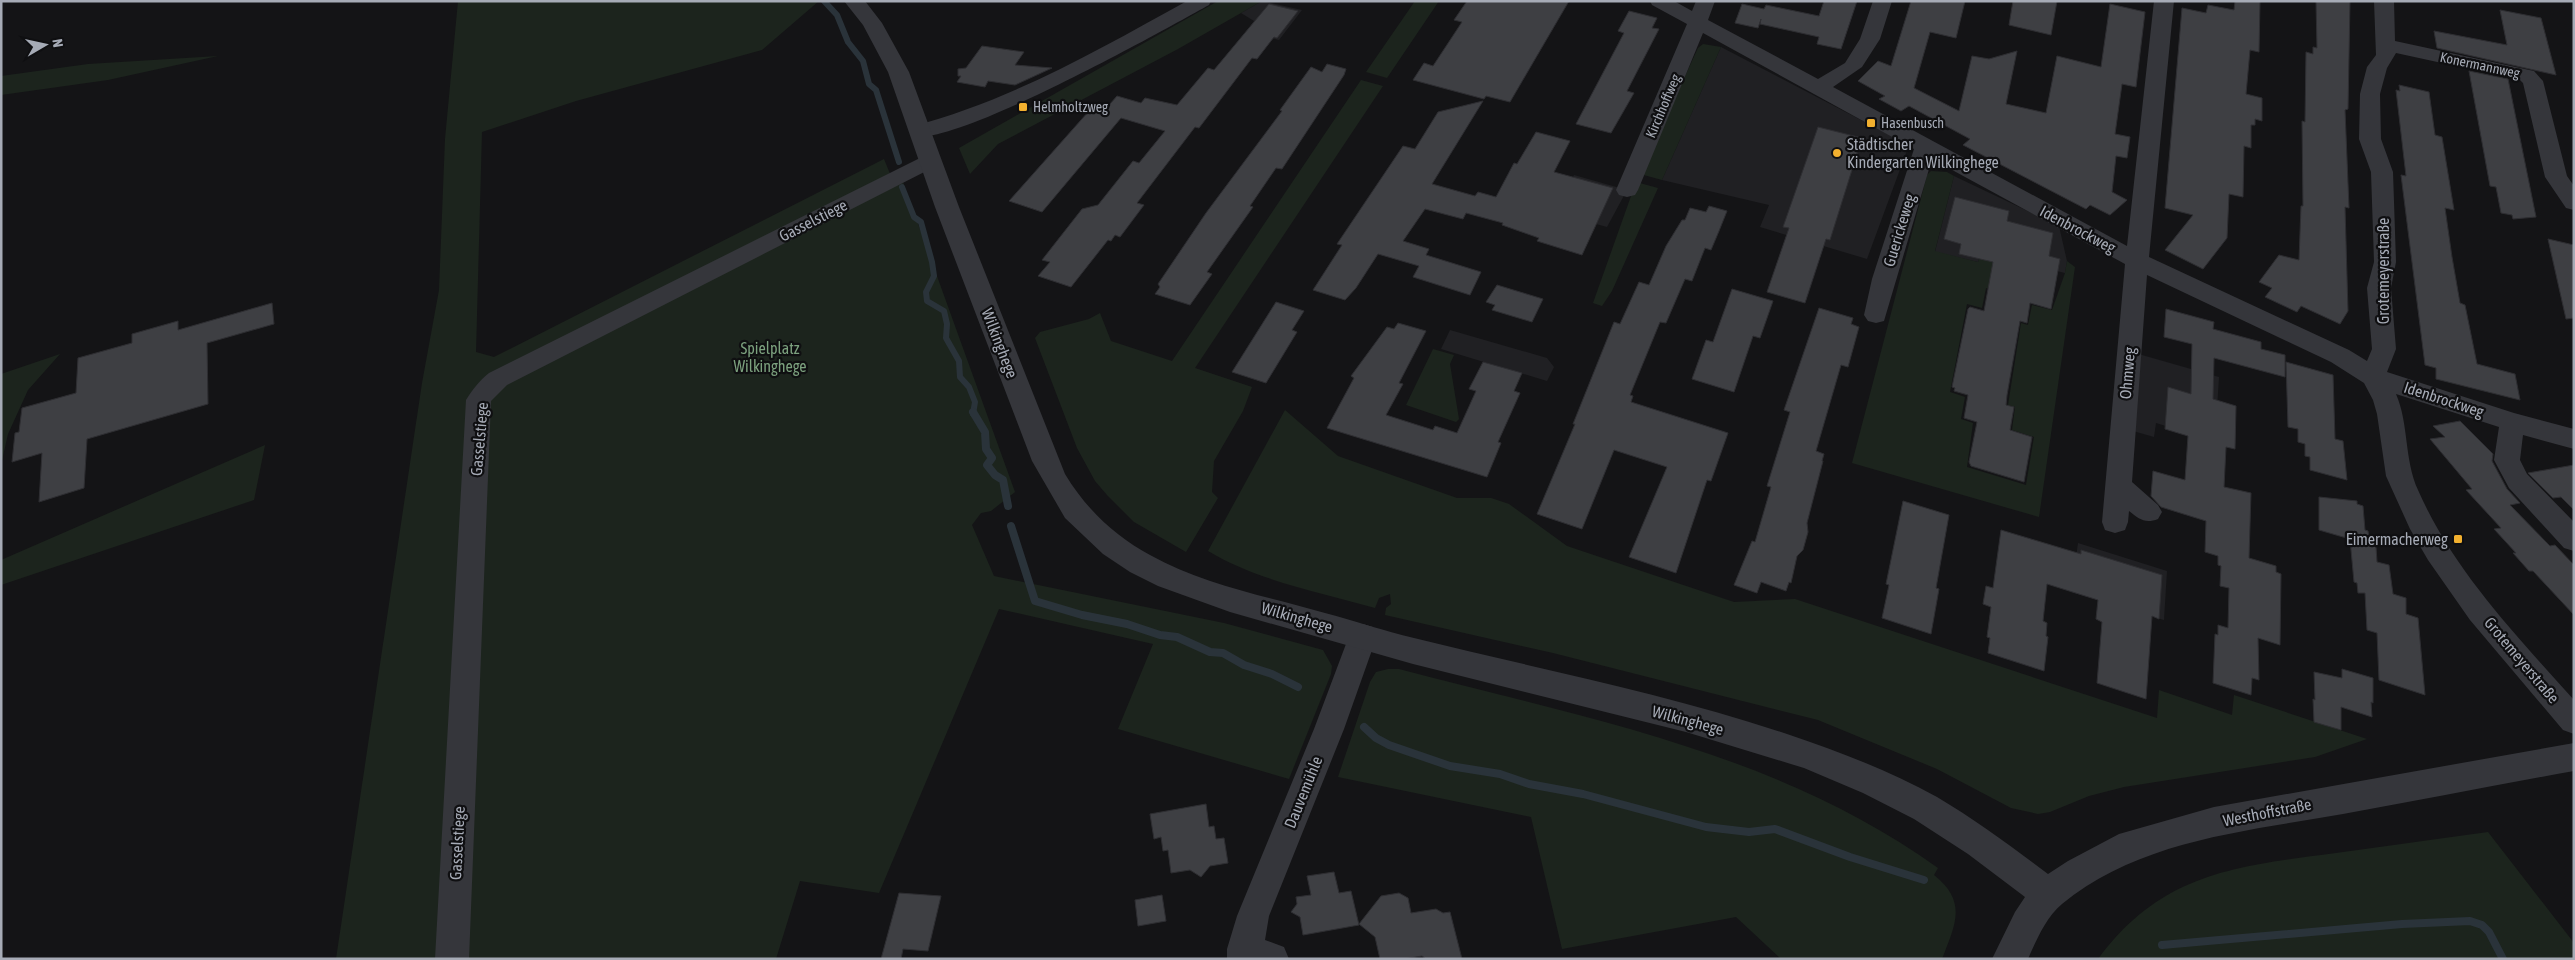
<svg xmlns="http://www.w3.org/2000/svg" width="2575" height="960" viewBox="0 0 2575 960" font-family="'Asap Condensed',sans-serif">
<style>
.built{fill:#202023}
.green{fill:#1c241d}
.lines{fill:none;stroke-linecap:round;stroke-linejoin:round}
.stream-far1{stroke:#2a333a;stroke-width:6}
.stream{stroke:#2a333a;stroke-width:8}
.building{fill:#3e3f43;stroke:#2e2e32}
.minor{fill:#35363b;fill-rule:evenodd}
.tertiary{fill:#35363b;fill-rule:evenodd}
.poi-dot{fill:#f2b02f;stroke:#0f0f11;stroke-width:2}
.labels{text-anchor:middle;stroke-width:4.5;stroke-linejoin:round;paint-order:stroke}
.far-street-label{font-size:14px;fill:#a6abb6;stroke:#0f0f11}
.far-poi-label{font-size:14px;fill:#a6abb6;stroke:#0f0f11;text-anchor:start}
.poi-label{font-size:16px;fill:#a6abb6;stroke:#0f0f11;text-anchor:start}
.street-label{font-size:16px;fill:#a6abb6;stroke:#0f0f11}
.park-label{font-size:16px;fill:#7ca17e;stroke:#0f0f11}
</style>
<rect width="100%" height="100%" fill="#141416"/>
<path class="built" d="M1262 1 1302 10 1279 40 1246 32 1254 21 1241 13Z
M1721 47 1909 145 1867 259 1760 227 1769 205 1662 180Z
M1574 175 1627 190 1607 227 1556 213Z
M1954 176 2059 226 2067 261 2065 273 1982 252 1978 262 1935 252Z
M1450 330 1547 358 1554 367 1547 381 1441 349Z
M2135 353 2219 377 2215 441 2156 423 2154 437 2126 429Z
M2078 543 2167 571 2164 620 2071 592Z"/>
<path class="green" d="M458 1H819L762 50 576 101 482 132 476 352 494 357 884 159 895 186 903 182 1015 492 991 511 981 513 972 525 994 576 1224 623 1323 650 1332 666 1331 674 1289 779 1118 729 1153 644 999 609 879 893 800 881 776 959H336L422 383 439 290 445 139Z
M1218 1H1262L1178 49 998 144 970 174 959 148Z
M1415 1H1439L1387 78 1366 72Z
M1703 44 1721 47 1662 180 1640 174 1698 48Z
M218 56 108 80 1 95V76L88 64Z
M1361 80 1383 86 1195 368 1252 387 1243 411 1214 461 1212 492 1218 498 1186 552 1134 522 1107 495 1095 481 1077 448 1035 338 1040 332 1089 319 1100 313 1111 341 1172 361Z
M1931 171 1947 172 1954 176 1935 251 1978 262 1982 251 2002 257 1996 291 1986 288 1982 308 1967 304 1950 392 1965 397 1961 419 1973 423 1967 467 2026 485 2034 437 2012 430 2015 407 2008 405 2021 323 2028 325 2032 305 2052 310 2065 273 2067 261 2075 267 2039 517 1852 463 1927 175Z
M1636 182 1658 188 1612 291 1602 306 1593 303Z
M1433 349 1454 355 1450 364 1459 419 1456 422 1406 405Z
M60 354 28 390 8 434 1 465V374Z
M1285 410 1338 456 1457 498H1491L1509 504 1567 546 1734 602 1795 599 2157 718 2159 690 2232 715 2234 695 2367 739 2315 757 2124 787 2089 796 2050 812 2038 814 2011 808 1937 769 1818 720 1553 653 1385 615 1386 608 1391 604 1390 594 1379 598 1375 608C1319 592 1258 581 1208 551Z
M265 445 254 500 1 585V560Z
M1388 669H1399C1585 718 1779 753 1938 868L1934 875C1968 902 1955 925 1942 959H1781L1736 917 1562 949 1531 817 1338 777 1370 682 1376 672Z
M2488 832 2574 943V959H2098C2162 872 2237 866 2336 853 2387 846 2437 839 2488 832Z"/>
<g class="lines">
<path class="stream-far1" d="M824 1 837 15 848 42 863 61 869 84 876 90 899 162
M902 187 914 217 921 222 932 262 934 276 926 292 927 301 944 311 947 324 946 338 959 361 960 377 969 387 975 402 973 414"/>
<path class="stream" d="M973 412 985 432 986 449 992 458 987 465 995 475 1003 480 1008 506
M1011 526 1035 601 1082 615 1127 624 1160 635 1177 637 1210 652 1223 653 1244 665 1272 674 1298 687
M1364 727 1376 738 1389 745 1450 766 1500 774 1529 784 1583 794 1706 827 1749 832 1775 829 1850 857 1924 880
M2162 945 2402 924 2470 921 2482 925 2489 932 2503 959"/>
</g>
<path class="building" d="M1467 1H1569L1510 102 1486 96 1484 99 1413 80 1424 63 1433 66 1462 22 1454 20Z
M1824 1H1857L1841 49 1817 44 1819 37 1760 24 1761 19 1758 28 1735 23 1742 4 1764 9 1766 5 1819 16Z
M1911 1H1965L1956 38 1930 32 1914 88 1959 111 1972 56 1989 59 2017 51 2006 104 2046 113 2057 56 2101 67 2110 4 2145 12 2136 87 2122 84 2115 134 2130 137 2127 158 2116 156 2112 192 2127 200 2110 215 2090 205 2086 209 1963 145 1970 139 1909 106 1901 111 1879 99 1885 96 1858 81 1878 61 1891 66Z
M2013 1H2057L2051 35 2009 25Z
M2235 1H2260L2259 52 2250 50 2246 94 2262 98V121L2255 119V125H2251V148L2244 146 2243 197 2229 194 2227 238 2203 269 2165 250 2193 215 2165 208 2182 8 2206 13 2208 5 2234 10Z
M2316 1H2350L2348 109 2345 110 2349 208 2345 207 2348 311 2340 324 2301 306 2297 312 2265 297 2272 288 2259 282 2279 255 2299 260 2301 206H2303L2302 121 2305 122 2306 52 2313 54V47L2317 48Z
M1269 4 1298 11 1277 38 1274 37 1257 59 1252 58 1199 128 1195 127 1137 203 1144 205 1120 237 1115 235 1111 241 1108 240 1071 287 1038 276 1050 262 1042 260 1082 209 1098 205 1133 161 1139 163 1165 131 1121 118 1042 212 1009 201 1089 111 1104 103 1110 104 1117 96 1141 103 1145 98 1177 105 1208 68 1214 70Z
M2500 10 2541 18 2556 75 2437 48 2434 31 2507 45Z
M1629 11 1657 18 1652 28 1659 29 1627 91 1634 93 1611 133 1576 124 1624 33 1618 31Z
M982 46 1024 52 1015 65 1052 68 1015 85 988 81 985 87 957 82 961 76H958V69L966 68Z
M1327 64 1346 69 1344 75 1282 169 1276 168 1250 206 1253 207 1207 272 1212 274 1190 305 1155 294 1160 287 1158 284 1206 213 1282 111 1280 110 1311 67 1322 72Z
M2469 71 2508 79 2536 217 2513 219 2512 215 2501 213 2496 187 2490 186Z
M2399 85 2429 92 2435 135 2442 137 2454 210 2445 208 2452 257 2460 303 2465 305 2477 364 2515 374 2520 400 2436 379V368L2425 365 2401 175 2406 176 2396 90 2400 91Z
M1483 101 1432 184 1475 196 1478 192 1496 197 1514 163 1517 164 1536 132 1570 141 1554 172 1613 188 1582 255 1537 241 1539 238 1502 225 1503 223 1466 213 1463 219 1425 209 1403 241 1429 249 1426 255 1481 272 1470 295 1413 277 1419 266 1378 254 1356 288 1345 300 1313 290 1342 245 1337 244 1403 146 1415 149 1438 112Z
M1818 127 1862 138 1830 240 1826 239 1805 303 1767 292 1789 228 1783 227Z
M1955 197 2009 211 2007 221 2053 233 2049 256 2060 259 2051 309 2030 303 2027 323 2020 321 2007 395 2006 405 2014 407 2010 430 2032 437 2024 482 1971 466 1969 462 1977 422 1964 418 1968 395 1954 391 1955 388 1952 387 1968 309 1970 307 1984 311 1993 262 1959 254 1961 244 1944 239Z
M1709 206 1727 211 1719 231 1711 250 1705 248 1692 281 1685 279 1666 323 1660 322 1630 395 1633 396 1631 402 1728 433 1711 481 1707 480 1676 573 1629 557 1667 467 1614 450 1582 529 1537 514 1575 424H1573L1614 322 1620 324 1639 282 1649 285 1666 246 1682 220H1685L1690 208 1706 212Z
M2548 239 2574 245V318L2566 319Z
M1497 285 1543 299 1532 322 1492 310 1495 305 1486 302Z
M1732 289 1773 301 1760 338 1753 336 1734 392 1692 379 1706 340 1713 342Z
M1276 302 1304 311 1292 330 1297 332 1266 383 1232 372Z
M272 303 274 324 207 343 208 404 87 439 84 488 39 502 42 453 12 462 15 433 19 432 22 408 76 393 78 358 132 343V334L178 321V330Z
M1819 308 1853 318 1851 324 1859 327 1848 367 1841 365 1816 451 1824 454 1822 461H1823L1807 523 1808 532 1803 550 1797 556 1791 583 1789 582 1786 591 1761 582 1757 593 1734 585 1752 541 1755 542 1771 487 1767 486 1790 412 1784 410Z
M2166 309 2214 322 2213 329 2261 342V349L2285 355V377L2214 358 2213 399 2236 406 2235 449 2226 447 2224 487 2251 493 2249 558 2276 566V572L2281 574 2280 645 2258 638 2259 680 2252 678 2251 695 2213 683 2215 634 2218 635V625L2228 628 2229 588 2220 586 2221 566 2218 565V556L2205 552 2206 521 2161 507 2151 496 2153 471 2185 480 2188 436 2165 429 2168 387 2191 394 2192 344 2164 337Z
M1398 323 1426 331 1399 383 1403 384 1386 415 1433 430 1435 426 1457 433 1476 391 1469 389 1483 362 1522 373 1514 391 1520 393 1498 442 1501 443 1487 477 1327 428 1354 378 1351 376 1387 327 1394 329Z
M2286 362 2333 375 2335 439 2343 441 2347 480 2310 470V457L2305 456V444L2298 442V429L2288 427Z
M2460 421 2493 454 2492 461 2507 489 2520 503 2510 505 2550 546 2555 545 2574 565V615L2533 571H2529L2513 553H2516L2494 529 2501 528 2466 490 2472 489 2430 439 2445 437 2433 426Z
M2574 465V510L2561 497 2553 498 2528 473Z
M2319 497 2357 501V504L2363 506 2365 530 2368 531 2370 544 2376 547 2377 562 2389 565 2393 594 2406 598V614L2418 618 2425 695 2379 680 2377 633 2367 630 2365 593H2358L2357 583 2354 582 2350 539 2319 530Z
M1903 501 1949 515 1936 588 1939 589 1931 634 1882 618 1889 585 1886 584Z
M2001 530 2081 554V550L2162 575 2159 619 2152 616 2146 699 2097 683 2102 622 2096 619 2098 600 2047 584 2043 621 2047 623 2046 636 2048 637 2044 671 1988 653 1990 638 1987 637 1991 607 1983 604 1986 586 1993 588Z
M2342 669 2373 678V703L2371 702 2372 717 2341 707V730L2314 722 2313 699 2315 700 2314 672 2342 678Z
M1206 804 1209 827 1214 826 1216 839 1224 838 1228 863 1210 866 1201 877 1190 870 1171 873 1168 850 1163 851 1161 837 1154 839 1150 814Z
M1334 872 1339 893 1351 891 1359 925 1303 935 1300 917 1291 912 1297 904 1296 897 1311 895 1307 876Z
M899 893 941 896 928 951 903 949 901 959H881Z
M1399 893 1408 898 1411 913 1436 909 1443 913 1450 912 1462 959H1426L1422 956 1404 959H1380L1375 937 1359 924 1381 896Z
M1162 895 1166 921 1138 926 1135 900Z"/>
<g class="lines">
<path class="minor" d="M1187 1H1211L1209 5C1162 31 955 147 913 136L909 131 913 126C1010 101 1100 49 1187 1Z
M1650 1H1674L1692 11 1696 1H1715L1708 20 1818 79 1845 63 1860 39 1873 1H1892L1880 39 1862 67 1833 87 2127 246 2154 1H2174L2149 257 2349 350 2367 361 2372 349 2367 288 2374 262 2371 172 2359 139 2360 94 2367 67 2376 55 2374 1H2394L2395 41 2534 71 2543 81 2567 176 2574 186V210L2566 208 2545 177 2523 83 2520 80 2396 53 2387 68 2380 94 2381 139 2393 172 2396 262 2391 288 2396 349 2387 372 2514 413 2574 429V449L2523 435 2520 460 2527 474 2574 522V551L2564 548 2509 488 2494 460 2499 427 2396 394C2409 424 2404 459 2418 490 2453 570 2516 635 2574 700V734L2563 730 2470 620 2428 560 2410 529 2386 476 2377 414 2373 400 2364 383 2331 362 2147 275 2132 482 2158 505 2162 512 2158 519C2145 524 2139 519 2129 511L2128 522 2125 530 2115 533 2105 530 2102 522 2125 264 1932 159 1884 321 1876 323 1868 321 1864 315 1872 279 1914 149 1703 33 1638 190 1635 195 1627 197 1619 195 1616 190 1687 24 1652 5Z
M930 153 938 155 941 160 938 165 507 385 491 401 469 959H435L466 400C473 389 479 381 489 373Z
M1363 624 1373 627 1377 636 1344 729 1269 916 1265 940 1284 947 1289 959H1227V949L1237 916 1314 729 1349 636 1353 627Z"/>
<path class="tertiary" d="M844 1H865L882 23 909 72 959 207 1065 474C1086 509 1115 536 1150 555 1204 585 1266 596 1325 613 1355 621 1384 631 1414 638 1538 669 1665 693 1787 734 1838 751 1890 771 1937 797 1976 820 2012 847 2048 874L2068 861 2119 834 2214 807 2574 743V771C2497 785 2420 800 2343 814 2247 831 2139 840 2062 904 2046 917 2036 941 2028 959H1992L2015 912 2025 897 1968 854 1914 819 1863 793 1804 768 1686 732 1413 664 1230 612 1158 586 1130 572 1103 554 1065 518 1032 461 935 207 888 72 863 25Z"/>
</g>
<g class="poi-dot">
<rect x="1018" y="102" width="10" height="10" rx="2.5"/>
<rect x="1866" y="118" width="10" height="10" rx="2.5"/>
<circle cx="1837" cy="153" r="5"/>
<rect x="2453" y="534" width="10" height="10" rx="2.5"/>
</g>
<g class="labels">
<g class="far-street-label">
<text transform="translate(2480 65) rotate(12)" y="5">Konermannweg</text>
<text transform="translate(1663 106) rotate(-67)" y="5">Kirchhoffweg</text>
</g>
<g class="far-poi-label">
<text x="1033" y="112">Helmholtzweg</text>
<text x="1881" y="128">Hasenbusch</text>
</g>
<g class="poi-label">
<text x="1847" y="150">Städtischer<tspan x="1847" dy="18">Kindergarten Wilkinghege</tspan></text>
<text x="2448" y="545" text-anchor="end">Eimermacherweg</text>
</g>
<g class="street-label">
<text transform="translate(813 220) rotate(-27)" y="6">Gasselstiege</text>
<text transform="translate(2078 229) rotate(28)" y="6">Idenbrockweg</text>
<text transform="translate(1899 230) rotate(-73)" y="6">Guerickeweg</text>
<text transform="translate(2383 271) rotate(-90)" y="6">Grotemeyerstraße</text>
<text transform="translate(1000 343) rotate(69)" y="6">Wilkinghege</text>
<text transform="translate(2127 373) rotate(-85)" y="6">Ohmweg</text>
<text transform="translate(2444 399) rotate(18)" y="6">Idenbrockweg</text>
<text transform="translate(479 439) rotate(-85)" y="6">Gasselstiege</text>
<text transform="translate(1297 617) rotate(16)" y="6">Wilkinghege</text>
<text transform="translate(2522 660) rotate(50)" y="6">Grotemeyerstraße</text>
<text transform="translate(1688 720) rotate(15)" y="6">Wilkinghege</text>
<text transform="translate(1303 792) rotate(-68)" y="6">Dauvemühle</text>
<text transform="translate(2267 812) rotate(-11)" y="6">Westhoffstraße</text>
<text transform="translate(457 843) rotate(-87)" y="6">Gasselstiege</text>
</g>
<g class="park-label">
<text x="770" y="354">Spielplatz<tspan x="770" dy="18">Wilkinghege</tspan></text>
</g>
</g>
<rect width="2575" height="960" fill="none" stroke="#a6abb6" stroke-width="5"/>
<g transform="translate(45 45) rotate(81)" stroke="#0f0f11" stroke-width="4" paint-order="stroke">
<path d="M0-4L9 19L0 12L-9 19Z" fill="#a6abb6"/>
<text y="-8" font-size="14" font-weight="bold" text-anchor="middle" fill="#a6abb6">N</text>
</g>
</svg>
